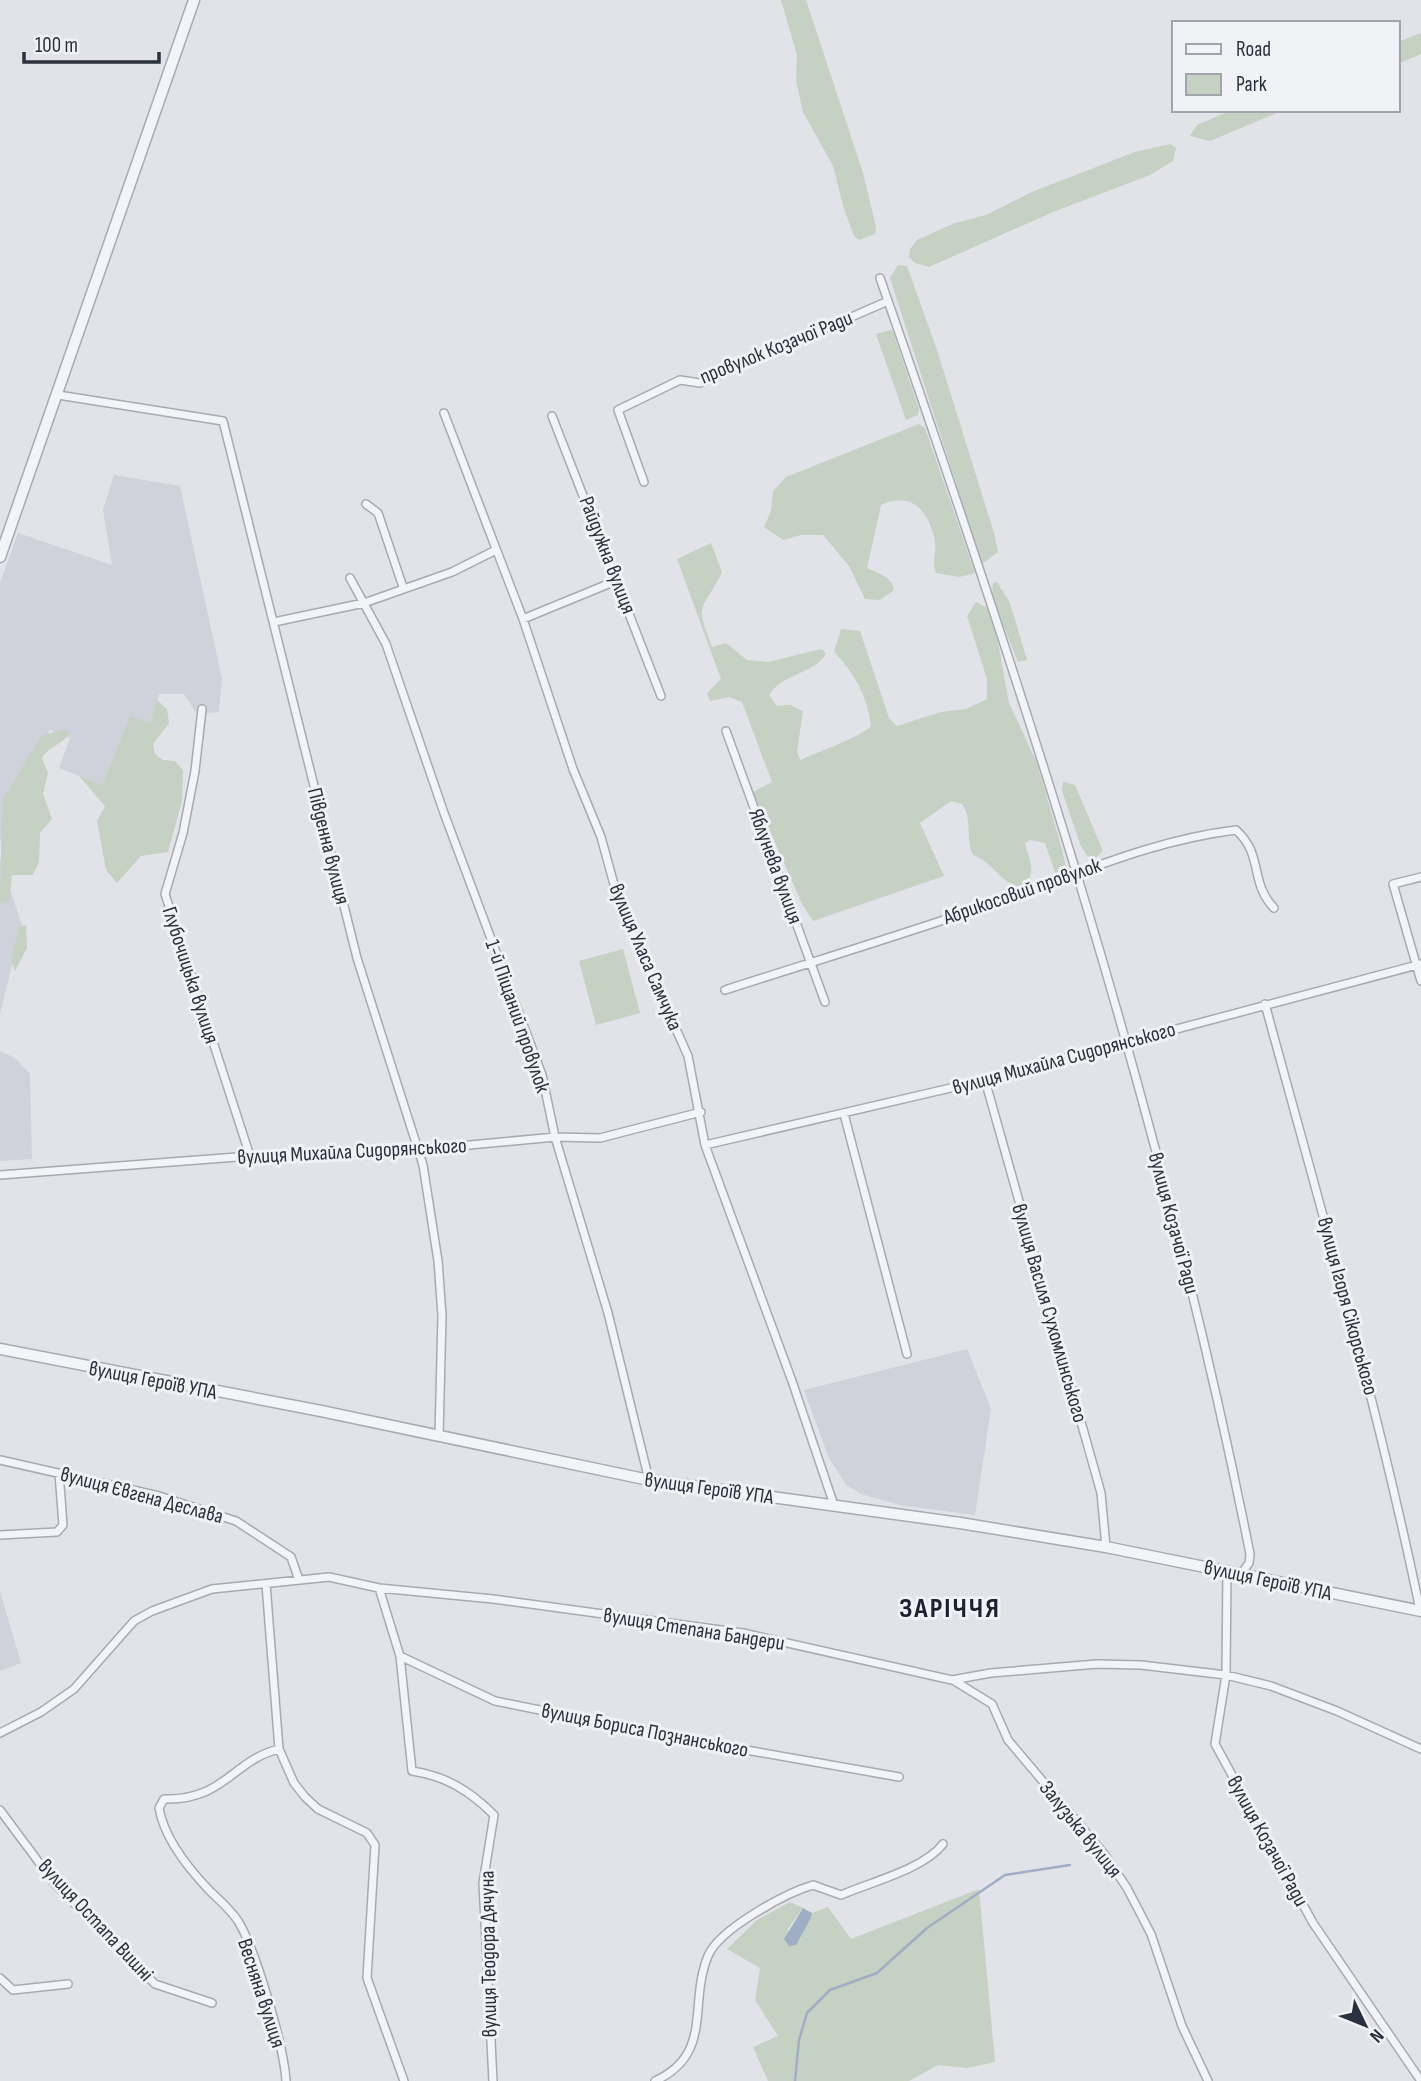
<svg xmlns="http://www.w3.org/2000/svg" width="1421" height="2081" viewBox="0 0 1421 2081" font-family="'Sofia Sans Condensed',sans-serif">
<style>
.built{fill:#cfd2da}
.green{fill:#c5d1c3}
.water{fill:#9faec4}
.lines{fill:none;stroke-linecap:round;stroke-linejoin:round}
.stream{stroke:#9faec4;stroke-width:2.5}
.minor-casing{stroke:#a7aab2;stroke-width:10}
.tertiary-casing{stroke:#a7aab2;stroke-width:13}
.minor{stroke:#f3f4f7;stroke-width:7}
.tertiary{stroke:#f3f4f7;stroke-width:10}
.labels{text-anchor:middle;stroke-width:6;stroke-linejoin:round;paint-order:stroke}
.street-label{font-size:21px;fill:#2b303e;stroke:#f0f2f6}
.district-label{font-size:28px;font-weight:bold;letter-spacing:2px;fill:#1d212f;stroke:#f0f2f6}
</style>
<rect width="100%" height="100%" fill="#e1e3e8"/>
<path class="built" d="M114 475 180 486 222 679 219 712 197 714 184 694H159L151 724 130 717 102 785 59 768 70 738 50 730 0 841V583L18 533 112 565 103 510Z
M0 859 22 925 0 1014Z
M0 1051 15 1058 30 1074 32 1159 0 1161Z
M967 1349 991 1409 975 1515 899 1505 861 1494 846 1485 828 1456 804 1390Z
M0 1591 21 1663 0 1671Z"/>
<path class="green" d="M781 0H806L863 173 876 227 875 234 859 240 854 236 844 209 833 166 803 112 796 81 797 55Z
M1421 33V54L1398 64V42Z
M1232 110H1284L1210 141 1190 136 1197 125Z
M1171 144 1176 148 1173 161 1150 175 1053 212 929 267 915 263 909 257 910 249 917 240 955 223 986 215 1034 191 1135 152Z
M898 265 907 266 937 350 994 533 998 552 982 564 890 278Z
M890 330 893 332 919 409 918 415 906 420 876 334Z
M919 424 925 428 975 573 959 577 936 573C931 559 937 553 935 541 928 510 912 491 881 505L867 568C878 574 891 575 894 590L880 600 865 599 849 566 823 535H801L783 540 764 527 771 511 773 491 786 477Z
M711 543 722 572C702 613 694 600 712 647L726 643 747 660 768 662 822 649 826 654C812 675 783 673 769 695L777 706 790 705 803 711 797 752 800 760C816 753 863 736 871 726 868 698 855 673 834 652L841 629 860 631 889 718 897 726 941 712 966 709 987 699V679L967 616 976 602 987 608 997 637 1009 703 1037 763 1061 846 1066 867 1063 875H1056L1045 843 1030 840 1025 843C1029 861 1040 878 1018 887 999 880 992 862 973 855 965 837 973 820 962 804L951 801 920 823 944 876 813 921 802 904 753 792 772 782 742 702 729 697 710 701 707 693 721 679 677 559Z
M997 582 1010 603 1027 660 1018 662 992 597 993 583Z
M157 700 167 709 169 723 153 744 155 754 163 760 175 761 183 770 182 801 168 852 141 856 117 883 106 870 97 821 105 806 79 776 102 785 130 716 151 723Z
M64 729 70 732C63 745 50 745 42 758L48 773 43 794 52 819 40 833 39 862 33 875H12L9 902 0 904 2 801 41 736Z
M1063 782 1075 785 1103 851 1097 857 1087 856 1080 844 1062 791Z
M26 925 27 948 15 971 11 960 19 927Z
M623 949 640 1013 596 1025 579 961Z
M979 1889 995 2062 967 2068 938 2065 909 2081H768L753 2047 778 2036 755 2000 760 1968 727 1949 757 1920 790 1902 803 1908 787 1930 800 1939 812 1913 828 1907 851 1939Z"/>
<path class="water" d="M803 1908 812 1913C811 1920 800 1938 796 1945L789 1946 784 1939Z"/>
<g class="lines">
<path class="stream" d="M795 2081 799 2040 807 2013 830 1990 877 1973 927 1928 1005 1875 1070 1865"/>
<defs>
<path id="minor" d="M880 278C1026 696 1164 1119 1250 1554L1249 1563 1241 1574
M58 395 223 421 357 958 423 1165 438 1261 442 1315 439 1436
M444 413 523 619 573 769 601 837 618 899 688 1056 705 1145 792 1381 834 1505
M552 416 661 696
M644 482 618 410 680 380 700 383 888 301
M366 504 378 513 403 587
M350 578 386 644 444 813 542 1075 555 1137 608 1313 649 1480
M523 619 618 580
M274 622 364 603 452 572 494 551
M202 709 195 771 183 833 165 894 250 1156
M726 731 825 1002
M1421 877 1393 884 1421 981
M725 990C818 960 911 932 1003 900 1081 873 1153 840 1236 830 1264 855 1249 882 1274 908
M1265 1004C1320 1206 1378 1406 1420 1610
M985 1080 1101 1493 1106 1547
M844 1114 907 1354
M705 1145 985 1080 1421 964
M0 1175 250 1156 416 1150 555 1137 600 1138 701 1112
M0 1460 159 1496 236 1521 291 1557 299 1580
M0 1535 57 1532 63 1525 59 1473
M1227 1571 1226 1675 1215 1744 1313 1923 1421 2081
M266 1584 279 1749 294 1783 305 1797 318 1809 367 1833 375 1845 367 1978 404 2081
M379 1588 400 1656 412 1771C446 1776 470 1791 494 1815L483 1883 493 2081
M400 1656 495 1701 684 1739 899 1777
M953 1680 992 1704 1008 1740 1105 1855 1127 1888 1151 1934 1182 2026 1208 2081
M0 1733 41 1712 74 1689 134 1621 152 1611 212 1589 329 1577 379 1588 493 1599 743 1633 952 1680 991 1673 1097 1664 1141 1665 1226 1675 1271 1686 1337 1711 1421 1749
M279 1749C233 1760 224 1801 164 1799L159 1808C164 1837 188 1868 209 1890 219 1900 230 1909 238 1921 256 1950 284 2047 286 2081
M0 1810 55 1884 155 1984 212 2003
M0 1978 13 1990 68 1984
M655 2081C714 2054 688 2004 708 1956 719 1929 786 1893 813 1885L841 1895C871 1882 924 1869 943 1844"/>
<path id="tertiary" d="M0 557 194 0
M0 1349 321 1411 649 1480 960 1523 1106 1547 1421 1611"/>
</defs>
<use href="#minor" class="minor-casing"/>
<use href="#tertiary" class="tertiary-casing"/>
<use href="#minor" class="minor"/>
<use href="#tertiary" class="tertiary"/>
</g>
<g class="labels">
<g class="street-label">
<text transform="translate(776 347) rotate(-22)" y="7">провулок Козачої Ради</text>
<text transform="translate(608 555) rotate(69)" y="7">Райдужна вулиця</text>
<text transform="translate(329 846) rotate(76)" y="7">Південна вулиця</text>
<text transform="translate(776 866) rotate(70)" y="7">Яблунева вулиця</text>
<text transform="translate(1022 891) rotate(-19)" y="7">Абрикосовий провулок</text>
<text transform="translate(646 957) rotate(67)" y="7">вулиця Уласа Самчука</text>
<text transform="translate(191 975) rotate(72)" y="7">Глубочицька вулиця</text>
<text transform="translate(518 1016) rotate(71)" y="7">1-й Піщаний провулок</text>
<text transform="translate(1064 1058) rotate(-15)" y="7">вулиця Михайла Сидорянського</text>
<text transform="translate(352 1151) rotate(-3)" y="7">вулиця Михайла Сидорянського</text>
<text transform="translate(1174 1223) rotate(75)" y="7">вулиця Козачої Ради</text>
<text transform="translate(1348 1306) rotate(75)" y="7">вулиця Ігоря Сікорського</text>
<text transform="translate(1050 1313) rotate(74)" y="7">вулиця Василя Сухомлинського</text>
<text transform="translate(153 1380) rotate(11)" y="7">вулиця Героїв УПА</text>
<text transform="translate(709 1488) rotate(8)" y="7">вулиця Героїв УПА</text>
<text transform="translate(142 1495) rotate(15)" y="7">вулиця Євгена Деслава</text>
<text transform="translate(1268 1580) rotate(12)" y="7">вулиця Героїв УПА</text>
<text transform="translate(694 1629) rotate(9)" y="7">вулиця Степана Бандери</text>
<text transform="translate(645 1730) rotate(11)" y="7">вулиця Бориса Познанського</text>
<text transform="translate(1081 1829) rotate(51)" y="7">Залузька вулиця</text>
<text transform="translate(1268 1841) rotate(61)" y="7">вулиця Козачої Ради</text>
<text transform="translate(96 1920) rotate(47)" y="7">вулиця Остапа Вишні</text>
<text transform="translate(488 1954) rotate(-91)" y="7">вулиця Теодора Дячуна</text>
<text transform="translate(262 1993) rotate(72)" y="7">Весняна вулиця</text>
</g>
<g class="district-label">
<text x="950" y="1617">ЗАРІЧЧЯ</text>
</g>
</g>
<rect x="1172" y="21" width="228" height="91" fill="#f0f2f6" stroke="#a1a4ac" stroke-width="2"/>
<rect x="1186" y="44" width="35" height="10" fill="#f3f4f7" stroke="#a1a4ac" stroke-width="2"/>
<text x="1236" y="56" font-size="21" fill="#2b303e">Road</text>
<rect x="1186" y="74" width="35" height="21" fill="#c5d1c3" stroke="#a1a4ac" stroke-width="2"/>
<text x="1236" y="91" font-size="21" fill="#2b303e">Park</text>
<g transform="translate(1365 2025) rotate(133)" stroke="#f0f2f6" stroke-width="5" paint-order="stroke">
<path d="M0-5L12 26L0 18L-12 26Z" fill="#2b303e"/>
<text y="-10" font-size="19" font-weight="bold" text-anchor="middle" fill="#2b303e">N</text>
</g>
<path d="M24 52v10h135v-10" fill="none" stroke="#2b303e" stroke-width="3.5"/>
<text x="35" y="52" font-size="21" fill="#2b303e" stroke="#f0f2f6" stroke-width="5" paint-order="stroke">100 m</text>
</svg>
